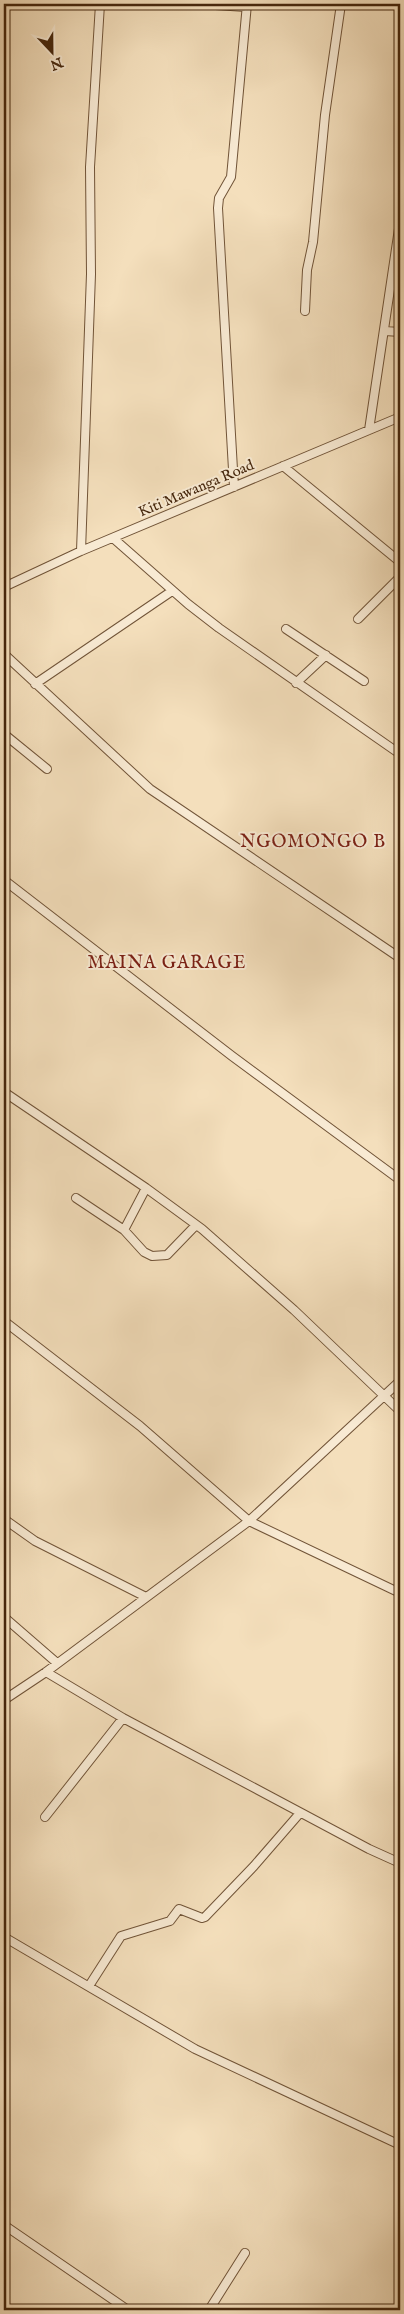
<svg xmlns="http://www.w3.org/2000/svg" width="404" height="2314" viewBox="0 0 404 2314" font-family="'IM FELL English',serif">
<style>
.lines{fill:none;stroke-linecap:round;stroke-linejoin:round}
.minor-casing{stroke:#715438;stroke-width:10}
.minor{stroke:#f8ead3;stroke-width:8}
.labels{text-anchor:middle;stroke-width:4;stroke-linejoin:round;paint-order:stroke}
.street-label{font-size:15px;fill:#45260c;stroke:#f8ead3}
.quarter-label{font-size:18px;letter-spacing:1px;fill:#7a1f14;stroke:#f8ead3}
</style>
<rect width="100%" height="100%" fill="#f4dfbc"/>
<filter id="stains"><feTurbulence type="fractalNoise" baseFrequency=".004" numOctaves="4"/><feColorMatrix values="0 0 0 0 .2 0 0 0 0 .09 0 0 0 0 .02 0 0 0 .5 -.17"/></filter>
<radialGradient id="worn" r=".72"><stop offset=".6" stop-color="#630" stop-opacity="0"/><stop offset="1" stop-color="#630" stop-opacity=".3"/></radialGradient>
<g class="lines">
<defs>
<path id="minor" d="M200 4 246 7
M305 311 307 270 313 242 325 115 341 4
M385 331 400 332
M369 430 400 222
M283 466 400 562
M234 487 218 208 219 198 231 177 247 4
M113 538 188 604 219 628 400 754
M81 551 91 274 90 167 100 4
M4 587 81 551 400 417
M358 619 400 577
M286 629 364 681
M4 654 150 789 400 958
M296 683 326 655
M35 684 172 591
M4 734 47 769
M4 880 232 1056 400 1180
M4 1092 146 1188 202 1229 294 1310 400 1411
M76 1198 124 1230 144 1252 152 1256 167 1255 196 1225
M124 1230 146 1188
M4 1321 140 1426 249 1521 400 1593
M4 1519 35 1541 146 1597
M4 1617 57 1663
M46 1672 123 1718 369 1849 400 1863
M4 1700 46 1672 249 1521 400 1381
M45 1817 123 1718
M4 1937 195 2049 400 2145
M89 1986 121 1936 170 1921 179 1909 202 1918 205 1917 254 1866 300 1813
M4 2225 128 2310
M209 2310 245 2253"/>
</defs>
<use href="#minor" class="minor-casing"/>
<use href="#minor" class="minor"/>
</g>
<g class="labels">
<g class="street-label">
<text transform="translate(196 488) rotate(-23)" y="5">Kiti Mawanga Road</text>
</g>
<g class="quarter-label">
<text x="313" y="847">NGOMONGO B</text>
<text x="167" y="968">MAINA GARAGE</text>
</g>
</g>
<rect width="404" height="2314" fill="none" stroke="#f4dfbc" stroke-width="20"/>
<rect x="5" y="5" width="394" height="2304" fill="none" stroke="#45260c" stroke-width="2.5"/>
<rect x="10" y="10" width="384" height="2294" fill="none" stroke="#45260c"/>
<g transform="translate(52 52) rotate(158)" stroke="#f8ead3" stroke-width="4" paint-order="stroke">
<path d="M0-4L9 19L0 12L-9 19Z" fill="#45260c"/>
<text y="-8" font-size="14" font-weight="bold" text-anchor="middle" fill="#45260c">N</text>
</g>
<rect width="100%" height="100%" filter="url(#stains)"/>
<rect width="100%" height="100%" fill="url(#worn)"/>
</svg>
